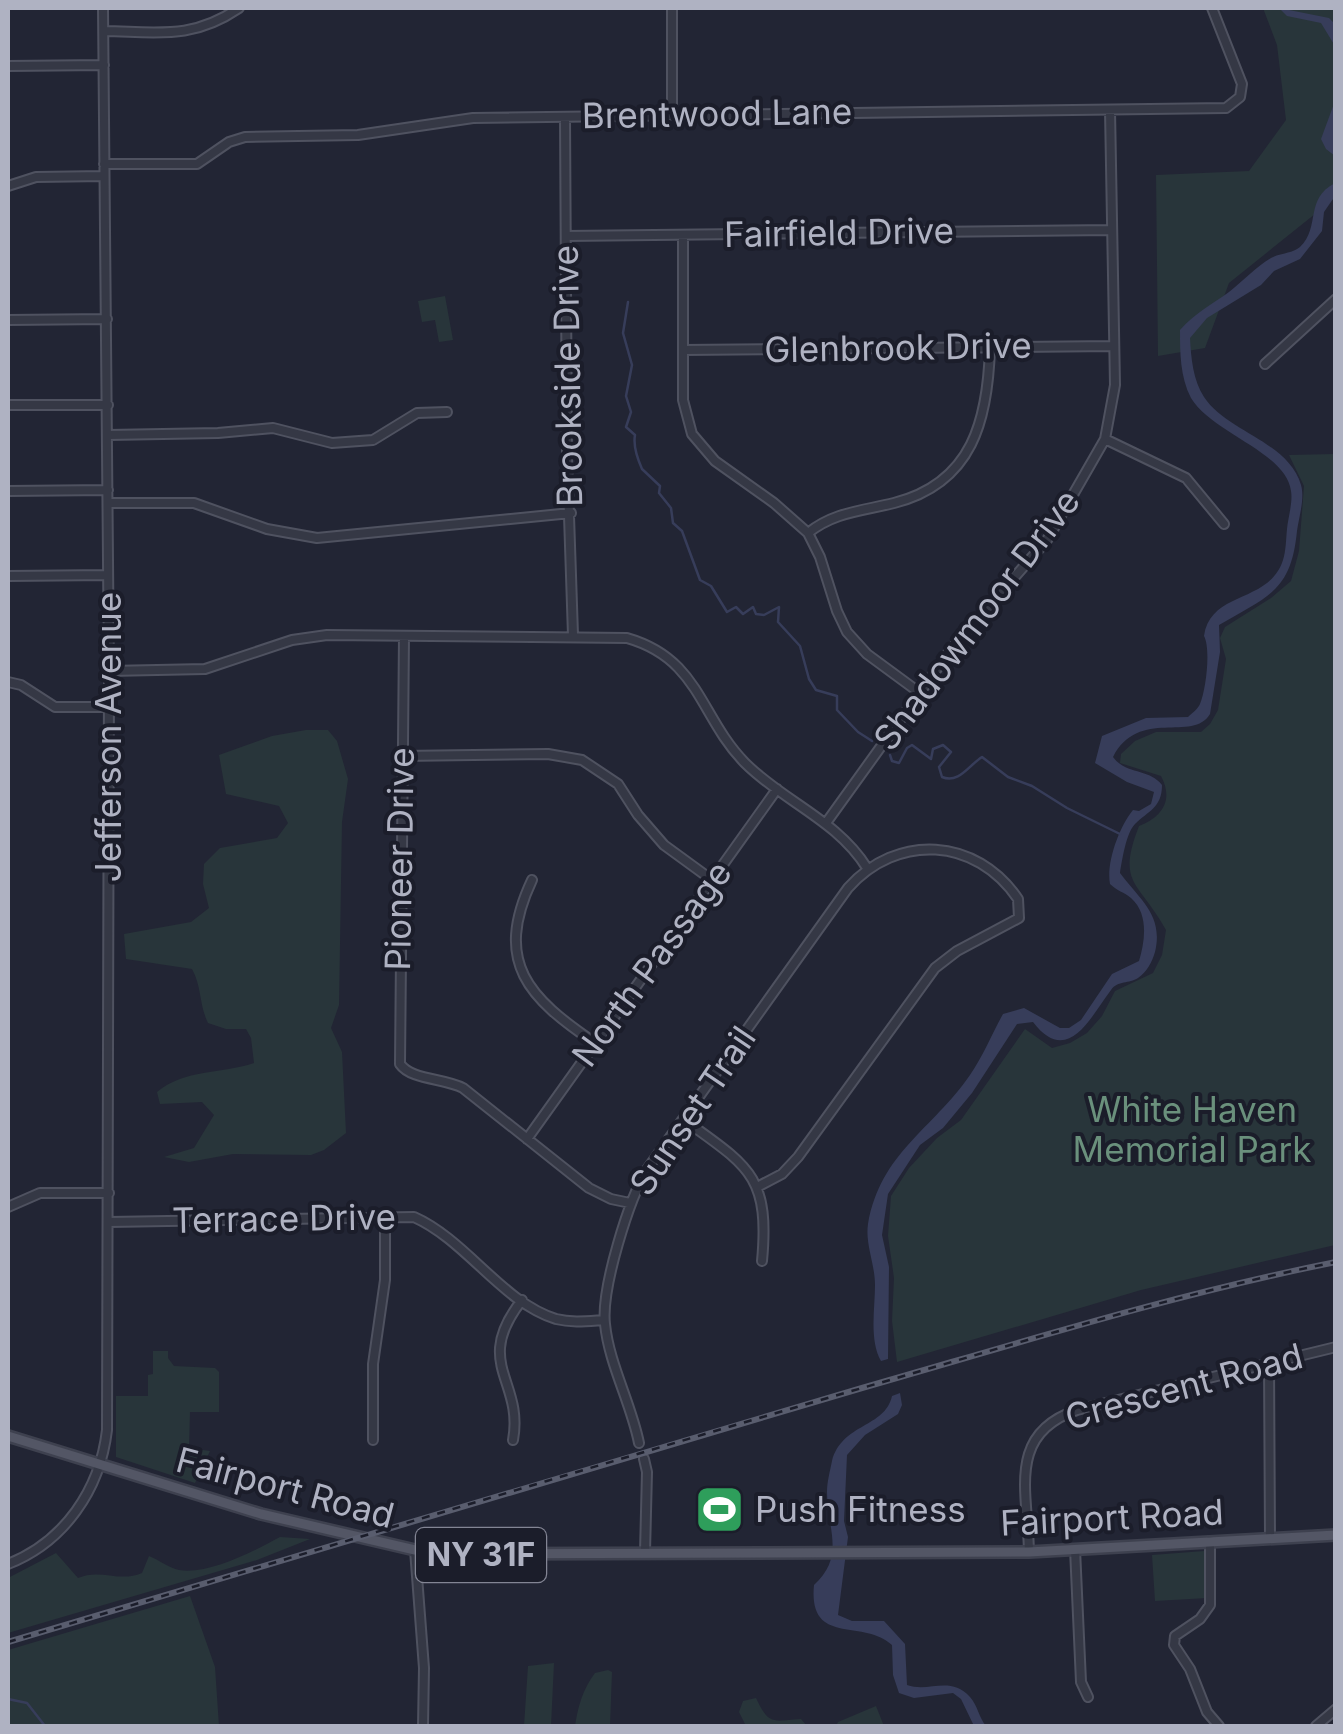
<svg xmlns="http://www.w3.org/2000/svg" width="1343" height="1734" viewBox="0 0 1343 1734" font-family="Inter,sans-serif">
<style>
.green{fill:#28353a}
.water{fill:#373d5a}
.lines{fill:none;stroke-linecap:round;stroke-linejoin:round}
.stream{stroke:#373d5a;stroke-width:2.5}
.minor-casing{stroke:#4f5260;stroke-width:12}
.major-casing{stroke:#3e414f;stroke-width:14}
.minor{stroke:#353845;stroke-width:8}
.major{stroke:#535665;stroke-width:9}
.rail-casing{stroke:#595d6e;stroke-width:6}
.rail{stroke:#1b1d2a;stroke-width:2.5;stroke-dasharray:8;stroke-linecap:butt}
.labels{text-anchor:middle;stroke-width:8;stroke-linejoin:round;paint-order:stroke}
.shield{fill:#1b1d2a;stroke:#838594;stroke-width:2.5}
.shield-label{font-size:32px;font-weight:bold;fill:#afb2c2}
.street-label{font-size:35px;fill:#afb2c2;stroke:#1b1d2a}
.park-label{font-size:35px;fill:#6a907c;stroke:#1b1d2a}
.poi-label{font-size:35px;fill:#afb2c2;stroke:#1b1d2a;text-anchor:start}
</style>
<rect width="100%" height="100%" fill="#222534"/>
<path class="green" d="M1263 8H1335V198L1229 283 1205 348 1158 356 1156 175 1249 171 1286 120 1277 45Z
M445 296 453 340 439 342 435 320 422 322 418 301Z
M1335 454V1245L1141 1290 897 1362 892 1321 894 1278 888 1236 891 1196 909 1168 937 1138 961 1120 1025 1029 1052 1048 1070 1043 1087 1033 1102 1016 1115 991 1153 973 1162 955 1166 930C1139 881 1116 885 1139 826 1162 817 1174 800 1161 776L1120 763 1121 754 1135 741 1156 732H1201L1210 724 1218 710 1226 659 1220 638 1225 627 1271 598 1291 581 1299 551 1304 486 1289 455Z
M306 730H328L337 741 348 779 342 822 339 1005 331 1028 342 1052 346 1133 324 1150 311 1155 233 1154 189 1162 164 1157 194 1148 214 1115 202 1102 160 1104 157 1092C185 1069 221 1074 254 1063L251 1038 246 1029H226L208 1023C199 1005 202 987 192 969L126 959 124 934 191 922 209 908 203 884 204 864 220 848 277 838 288 823 279 806 226 794 219 755 272 736Z
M153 1351H168V1358L174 1366 215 1368 219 1372V1412H190L189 1448 210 1451 195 1483 116 1457V1396H148V1375L153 1374Z
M280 1537 310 1539 257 1560 8 1633V1578L56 1553 78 1578C100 1568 120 1583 142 1573L149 1556C159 1560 169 1568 179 1570 208 1575 254 1551 280 1537Z
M1204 1551 1207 1598 1155 1601 1152 1555Z
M190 1596 215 1667 219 1726H8V1650Z
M554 1663 551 1726H524L528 1666Z
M608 1670 612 1672 610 1726H575C578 1706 583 1689 595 1673Z
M756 1698C769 1726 773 1721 801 1719L807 1726H746L739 1712 743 1701Z
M876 1706 884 1726H836L838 1722Z"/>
<path class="water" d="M1279 8 1329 18 1335 24V46L1321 23 1287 16Z
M1335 101V156L1326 149 1321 139Z
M1335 183V196L1324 212 1322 231 1300 259 1274 271 1261 285 1207 318 1190 338C1191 358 1193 380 1204 397 1227 432 1288 441 1301 485 1305 499 1299 516 1297 531 1291 592 1268 596 1219 625L1220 652 1210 714C1193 743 1139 707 1113 757 1126 775 1149 768 1162 785 1162 808 1148 811 1135 824 1126 833 1122 861 1120 873 1139 899 1164 915 1155 952 1152 962 1147 972 1138 978 1129 984 1118 980 1111 990 1091 1016 1068 1068 1033 1022L1017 1024 972 1093 943 1128 920 1145 888 1194 882 1235 889 1267 888 1359 881 1361C869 1340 875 1308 875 1285 875 1264 865 1244 868 1224 881 1152 932 1130 970 1075 983 1056 992 1034 1003 1014L1024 1008 1060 1028H1069L1081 1020 1112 974 1139 961C1145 941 1149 914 1131 898 1124 892 1117 891 1110 884 1106 863 1119 827 1133 810L1139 811 1151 804 1154 792 1127 782 1095 763 1102 736 1146 718 1188 717C1192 713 1198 709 1200 704 1206 690 1211 649 1204 636 1211 590 1269 604 1283 560 1286 551 1286 539 1287 529 1288 518 1293 502 1291 491 1286 452 1212 433 1191 398 1180 377 1180 352 1180 330 1195 313 1211 305 1229 292 1243 281 1256 267 1271 258 1280 253 1291 254 1300 247 1321 227 1304 199 1335 183Z
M900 1393 902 1405 898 1414 865 1435 847 1455 844 1521 848 1537 838 1615 852 1621H884L905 1644 907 1685C929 1693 950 1675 970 1697 978 1706 979 1718 986 1726H974L961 1699 953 1693 914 1698 899 1693 893 1675 892 1645C863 1618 808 1647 814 1585 846 1556 827 1529 827 1492 827 1482 830 1471 832 1461 842 1423 885 1428 892 1396Z"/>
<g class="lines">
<path class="stream" d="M628 302 623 333 632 365 626 396 631 412 626 427 635 435C633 446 638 460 642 469L660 486 659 493 671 508 673 523 682 531 700 580 711 586 727 612 736 607 743 614 753 607 756 614 764 615 779 607 778 622 800 646 809 679 816 690 837 696V710L858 732 872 741
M890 755 892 761 899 763 907 748 912 745 931 759 933 749 943 745 951 752 939 767 942 777C959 784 969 765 982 757L1008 777 1032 786 1067 808 1120 834
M8 1699 27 1703 45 1726"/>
<defs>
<path id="minor" d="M672 8V114
M104 31C158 32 192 40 239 8
M8 66 104 65
M565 117 567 456 573 635
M104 164H197L229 142 245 137 358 135 473 118 1226 108 1240 97 1242 84 1212 8
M8 186 36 177 104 176
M683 235V400L692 434 715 461 774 503 808 533 820 557 837 611 847 632 867 654 920 693
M566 236 1112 230
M8 320 107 319
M683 350 1114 346
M1265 364 1336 299
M8 405H108
M108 435 218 433 273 428 332 443 373 440 417 413 447 412
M1105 439 1186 478 1224 524
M8 491 108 490
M108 503H194L267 529 317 538 571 513
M808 533C834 512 862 511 894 503 973 483 988 419 990 347
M8 576 108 575
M404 636 400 1064C411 1080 444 1078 463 1088L589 1188 611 1199 630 1203
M109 671 205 669 292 640 327 635 627 638C700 659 699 716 745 763 784 802 837 820 867 868
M8 682 21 685 55 707H109
M401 756 548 754 582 760 618 784 638 815 664 845 712 880
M826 823 949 652 1047 540 1105 439 1115 385 1110 110
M532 880C493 963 529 998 595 1043
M683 1119C748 1166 770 1175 762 1261
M527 1139 777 789
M8 1207 40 1193H109
M109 1222 414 1217C466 1240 503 1303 556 1319 572 1323 588 1321 604 1320
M1269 1363 1270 1538
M373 1440V1364L385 1280V1215
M513 1440C524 1380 472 1364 522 1300
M639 1443C631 1403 609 1364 605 1324 601 1289 629 1198 648 1168L848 888C897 833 976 837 1018 899L1019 918 957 951 935 968 798 1157 782 1174 759 1186
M644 1459 647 1472 645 1552
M1210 1541V1605L1200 1619 1175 1636 1174 1645 1190 1669 1207 1712 1219 1726
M1075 1549 1081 1682 1088 1697
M415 1550 424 1668 423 1726
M1029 1552C1028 1493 1006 1434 1077 1410L1336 1347
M8 1564C64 1542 100 1490 107 1430L109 671 103 8
M1316 1726 1336 1709"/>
<path id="major" d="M8 1436 261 1514 415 1550 451 1554 1029 1552 1336 1535"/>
</defs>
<use href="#minor" class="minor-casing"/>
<use href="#major" class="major-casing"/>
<use href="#minor" class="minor"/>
<use href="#major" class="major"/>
<defs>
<path id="rail" d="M8 1642C292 1558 576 1471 862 1388 1019 1343 1175 1294 1336 1262"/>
</defs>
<use href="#rail" class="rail-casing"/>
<use href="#rail" class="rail"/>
</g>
<defs>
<symbol id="stadium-square" viewBox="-11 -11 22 22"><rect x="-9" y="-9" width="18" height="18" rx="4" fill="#2e9e5b" stroke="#1b1d2a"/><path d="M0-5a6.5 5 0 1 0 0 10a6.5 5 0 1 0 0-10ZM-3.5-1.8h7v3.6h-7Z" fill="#fff"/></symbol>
</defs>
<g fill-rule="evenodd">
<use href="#stadium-square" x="692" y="1482" width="55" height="55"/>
</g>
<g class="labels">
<rect class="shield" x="416" y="1528" width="130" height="54" rx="8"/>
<g class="shield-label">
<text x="481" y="1566">NY 31F</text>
</g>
<g class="street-label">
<text transform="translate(717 114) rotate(-1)" y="12">Brentwood Lane</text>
<text transform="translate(839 233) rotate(-1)" y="12">Fairfield Drive</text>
<text transform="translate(898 348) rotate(-1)" y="12">Glenbrook Drive</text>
<text transform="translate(568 376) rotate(-91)" y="12">Brookside Drive</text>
<text transform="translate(977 620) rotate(-53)" y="12">Shadowmoor Drive</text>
<text transform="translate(109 737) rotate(-90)" y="12">Jefferson Avenue</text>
<text transform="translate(400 859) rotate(-89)" y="12">Pioneer Drive</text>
<text transform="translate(652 964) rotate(-54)" y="12">North Passage</text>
<text transform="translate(693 1111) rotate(-56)" y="12">Sunset Trail</text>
<text transform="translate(284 1219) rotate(-1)" y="12">Terrace Drive</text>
<text transform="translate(1184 1387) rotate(-15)" y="12">Crescent Road</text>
<text transform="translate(285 1488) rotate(15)" y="12">Fairport Road</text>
<text transform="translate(1112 1518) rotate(-3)" y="12">Fairport Road</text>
</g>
<g class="park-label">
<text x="1192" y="1122">White Haven<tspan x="1192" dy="40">Memorial Park</tspan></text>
</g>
<g class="poi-label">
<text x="755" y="1522">Push Fitness</text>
</g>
</g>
<rect width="1343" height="1734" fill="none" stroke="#afb2c2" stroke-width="20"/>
</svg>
